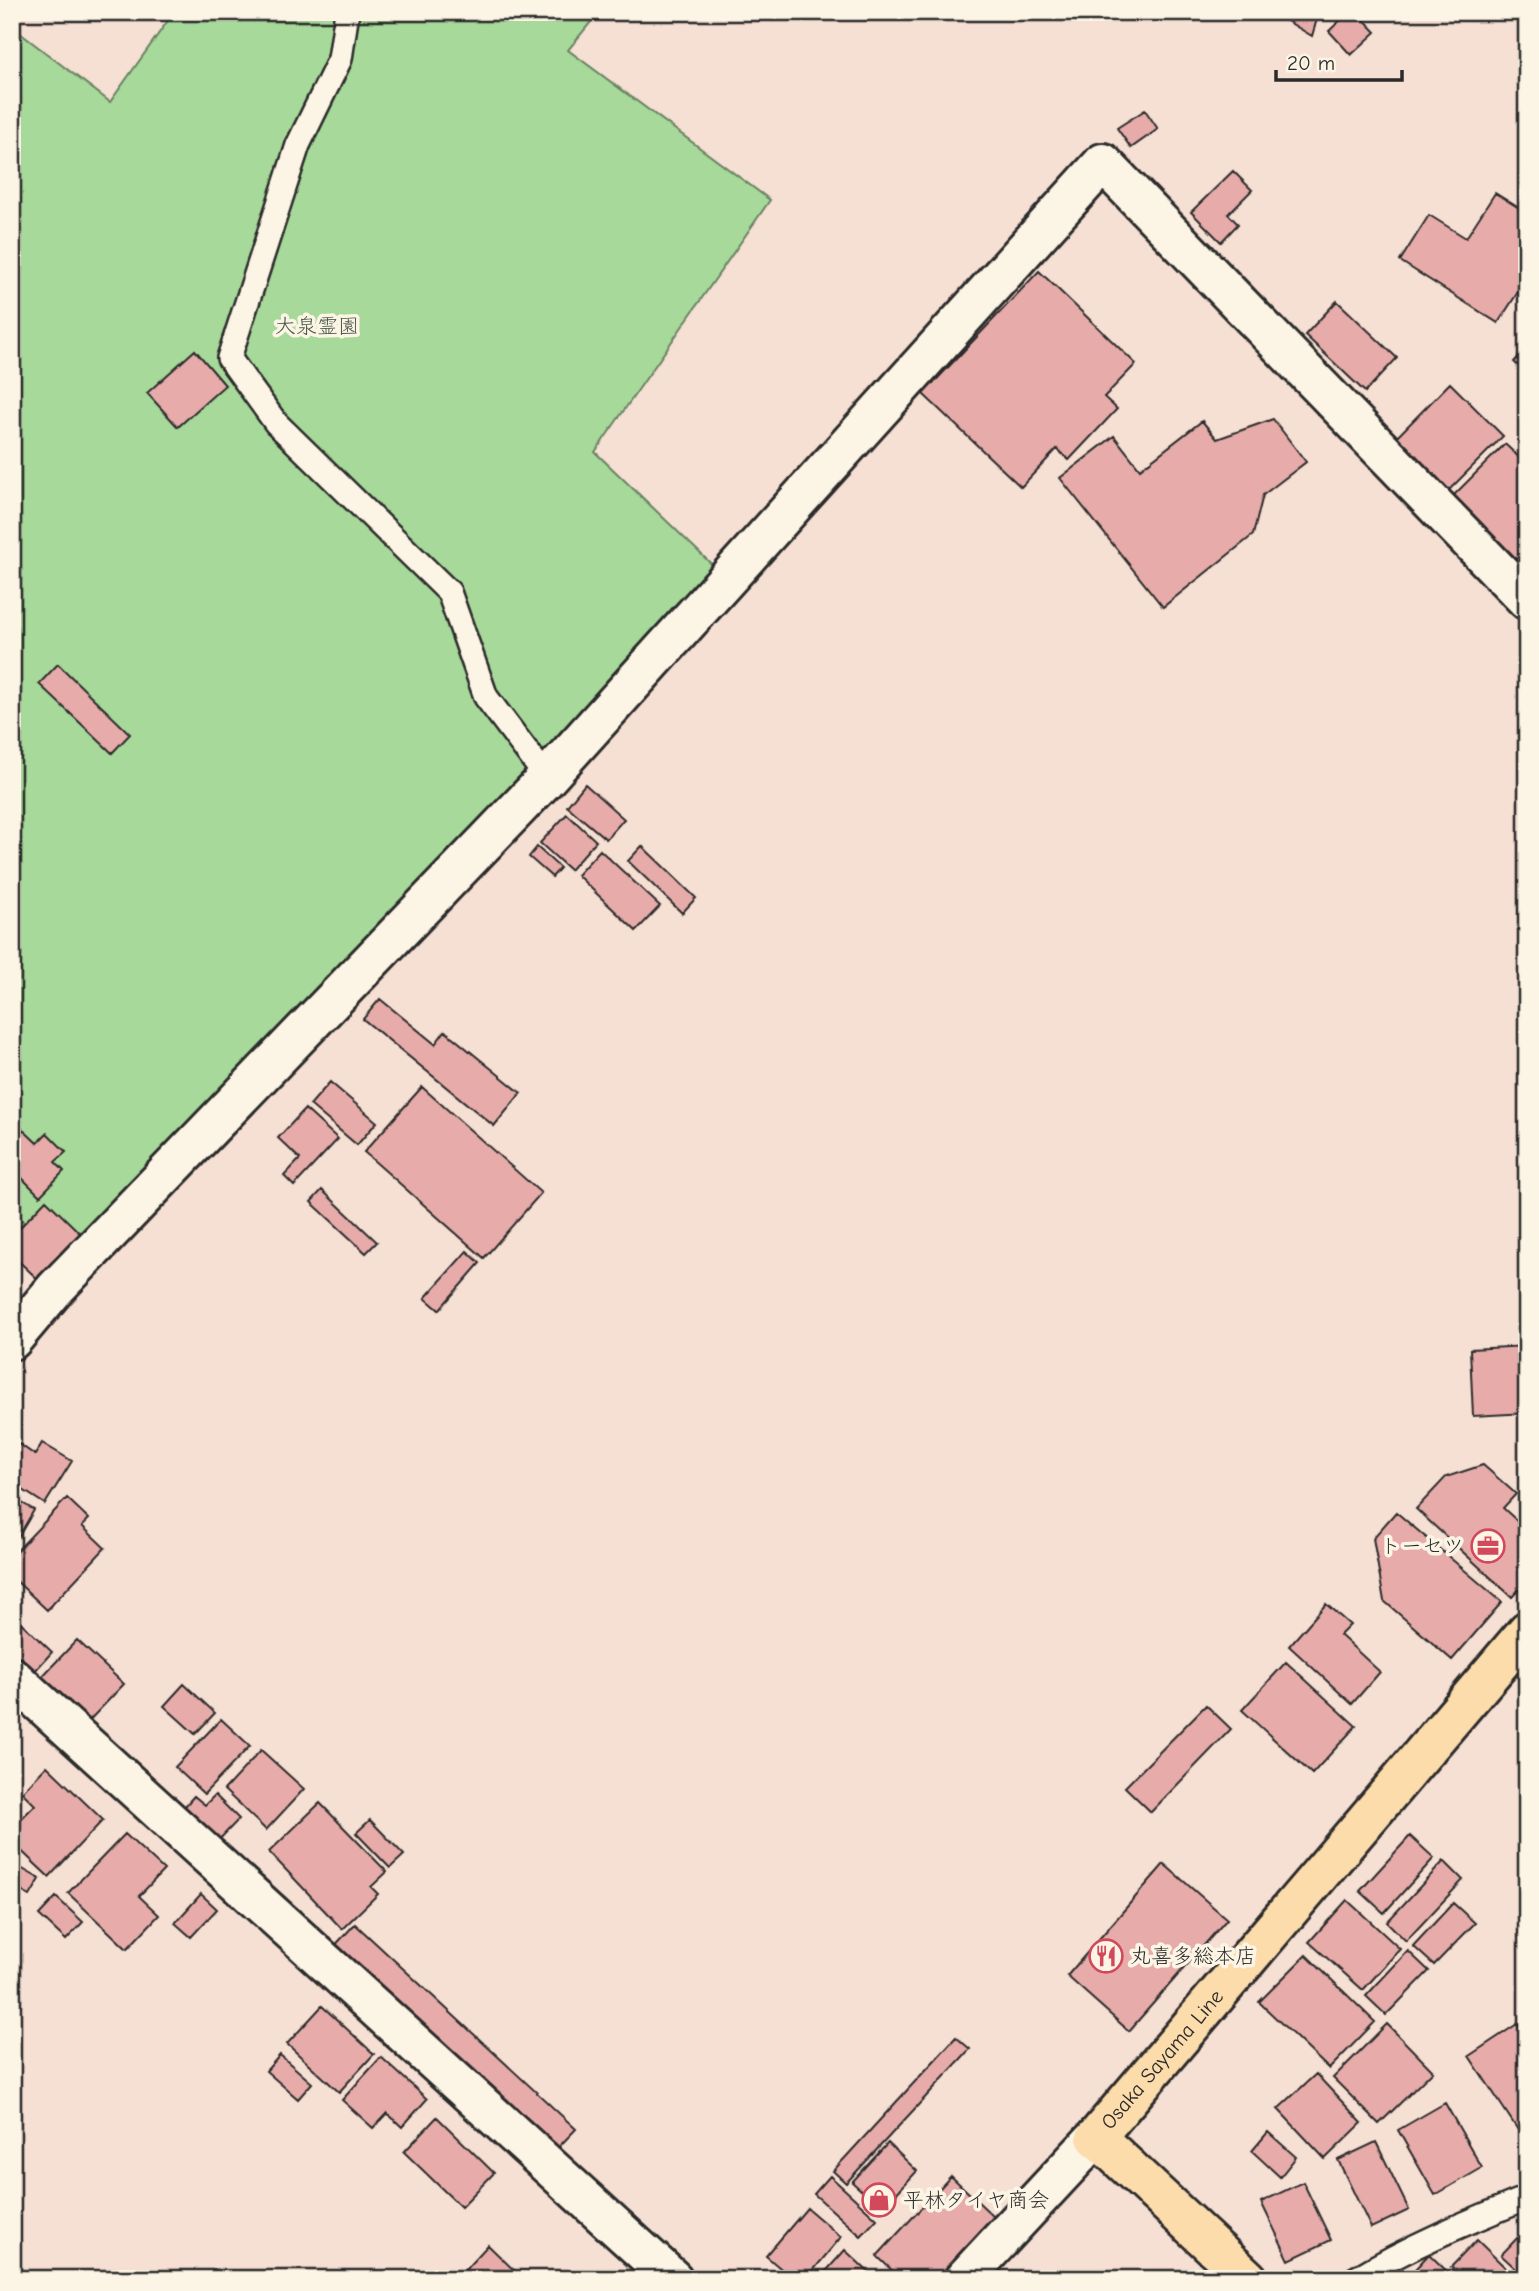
<svg xmlns="http://www.w3.org/2000/svg" width="1539" height="2291" viewBox="0 0 1539 2291" font-family="'Comic Neue','Klee One',sans-serif">
<style>
.green{fill:#a7d99a;stroke:#698262;stroke-width:2}
.building{fill:#e7acaa;stroke:#2b2b2b;stroke-width:2}
.lines{fill:none;stroke-linecap:round;stroke-linejoin:round}
.service-casing{stroke:#2b2b2b;stroke-width:28}
.minor-casing{stroke:#2b2b2b;stroke-width:44}
.primary-casing{stroke:#2b2b2b;stroke-width:44}
.service{stroke:#fcf5e5;stroke-width:23}
.minor{stroke:#fcf5e5;stroke-width:38}
.primary{stroke:#fddcac;stroke-width:38}
.labels{text-anchor:middle;stroke-width:7;stroke-linejoin:round;paint-order:stroke}
.park-label{font-size:21px;fill:#4a5647;stroke:#fcf5e5}
.poi-label{font-size:21px;fill:#2b2b2b;stroke:#fcf5e5;text-anchor:start}
.street-label{font-size:21px;fill:#2b2b2b;stroke:#fcf5e5}
</style>
<rect width="100%" height="100%" fill="#f6dfd3"/>
<filter id="ink" filterUnits="userSpaceOnUse"><feTurbulence type="fractalNoise" baseFrequency=".0143" numOctaves="2"/><feDisplacementMap in="SourceGraphic" scale="14" xChannelSelector="R" yChannelSelector="G"/><feConvolveMatrix kernelMatrix="1 2 1 2 8 2 1 2 1" color-interpolation-filters="sRGB"/></filter>
<g filter="url(#ink)">
<path class="green" d="M174 12H599L568 50 770 200 595 452 727 579 55 1289 12 1199V27L110 102Z"/>
<path class="building" d="M1272 12H1319L1312 36Z
M1349 12H1357L1376 32 1351 55 1329 31Z
M1145 110 1158 129 1131 148 1117 128Z
M1233 171 1252 190 1228 214 1238 224 1221 242 1191 212Z
M1495 193 1527 213V278L1498 323 1400 261 1429 215 1466 238Z
M1039 271 1136 364 1104 397 1117 409 1069 460 1057 449 1021 487 923 394Z
M1337 301 1397 358 1365 392 1305 335Z
M1527 348V374L1514 362Z
M195 350 225 385 178 427 147 393Z
M1450 383 1503 436 1446 493 1394 440Z
M1273 419 1306 462 1263 495 1253 535 1163 607 1060 478 1114 436 1140 469 1202 421 1217 439Z
M1505 444 1527 465V551L1515 563 1450 499Z
M58 664 130 734 112 753 39 684Z
M585 784 624 819 606 839 567 806Z
M567 814 596 841 570 870 540 843Z
M642 846 696 898 682 913 628 861Z
M537 847 560 868 552 877 529 857Z
M600 850 660 906 636 931 577 875Z
M380 999 435 1044 445 1031 521 1093 494 1126 363 1019Z
M330 1082 377 1122 357 1145 310 1105Z
M422 1087 541 1193 484 1258 364 1152Z
M305 1109 338 1139 294 1186 284 1176 300 1159 278 1138Z
M19 1126 37 1143 47 1133 66 1152 55 1162 64 1171 40 1196 12 1168V1132Z
M322 1190 377 1242 366 1253 311 1202Z
M46 1200 85 1238 42 1283 12 1255V1236Z
M467 1251 480 1263 439 1310 425 1298Z
M1527 1346V1413L1473 1416 1470 1349Z
M42 1443 72 1461 45 1504 12 1483V1455L19 1444 35 1455Z
M1483 1465 1516 1494 1503 1508 1527 1530V1581L1512 1597 1416 1509 1446 1477Z
M12 1497 34 1510 19 1536 12 1532Z
M67 1498 89 1519 82 1526 105 1548 47 1610 12 1577V1556Z
M1396 1512 1502 1602 1452 1660 1384 1601 1373 1538Z
M1326 1604 1350 1625 1340 1635 1380 1672 1352 1704 1289 1646Z
M13 1615 52 1652 33 1673 12 1653Z
M77 1640 124 1684 82 1728 35 1684Z
M1286 1662 1356 1726 1312 1774 1242 1710Z
M184 1684 215 1713 195 1734 164 1706Z
M1206 1705 1231 1729 1151 1812 1125 1787Z
M221 1719 250 1746 204 1794 175 1767Z
M261 1750 304 1789 266 1830 224 1790Z
M47 1766 103 1820 49 1877 12 1842V1828L35 1805 22 1792Z
M215 1795 239 1819 211 1848 177 1815 194 1796 205 1805Z
M320 1803 387 1872 371 1887 378 1894 342 1929 269 1852Z
M370 1820 404 1855 390 1868 356 1833Z
M125 1834 164 1870 139 1896 159 1915 127 1949 68 1893Z
M1410 1836 1434 1858 1384 1913 1360 1891Z
M1444 1861 1463 1880 1406 1941 1387 1922Z
M12 1863 40 1879 30 1896 12 1886Z
M1164 1864 1227 1919 1129 2031 1067 1976Z
M201 1894 217 1909 191 1937 175 1923Z
M56 1897 83 1922 66 1940 39 1915Z
M1347 1900 1400 1949 1363 1990 1309 1942Z
M1453 1903 1475 1923 1434 1965 1413 1946Z
M355 1924 576 2129 549 2157 328 1953Z
M1408 1951 1429 1971 1386 2015 1366 1996Z
M1306 1955 1375 2022 1329 2069 1259 2002Z
M322 2006 374 2054 339 2092 287 2044Z
M1387 2024 1433 2071 1379 2124 1333 2078Z
M1517 2024 1527 2037V2129L1520 2133 1469 2056Z
M956 2037 970 2049 846 2183 833 2171Z
M280 2055 312 2083 298 2099 266 2071Z
M381 2057 427 2099 402 2127 387 2113 373 2128 342 2100Z
M1316 2074 1362 2123 1325 2159 1278 2109Z
M1445 2103 1482 2168 1435 2195 1398 2130Z
M437 2117 494 2173 461 2207 404 2152Z
M1268 2132 1296 2157 1280 2177 1252 2151Z
M1376 2142 1409 2210 1371 2228 1338 2160Z
M888 2143 917 2171 882 2209 852 2182Z
M830 2176 877 2219 861 2236 814 2194Z
M951 2176 994 2217 936 2279H901L877 2256Z
M1303 2182 1331 2240 1289 2260 1261 2202Z
M807 2208 841 2237 806 2279H793L766 2256Z
M1522 2233 1527 2238V2279L1501 2255Z
M1477 2240 1517 2279H1464L1451 2267Z
M488 2245 523 2279H470L463 2272Z
M845 2250 876 2279H819Z
M1429 2254 1455 2279H1406Z"/>
<g class="lines">
<defs>
<path id="service" d="M347 12 340 59 298 145 229 358 276 423 449 592 486 697 547 778
M1355 2279C1410 2246 1467 2222 1527 2198"/>
<path id="minor" d="M12 1340 55 1289 547 778 1103 163 1527 600
M12 1677 673 2279
M964 2279 1096 2137"/>
<g id="primary">
<path id="s1" d="M1248 2279 1096 2137 1527 1631"/>
</g>
</defs>
<use href="#service" class="service-casing"/>
<use href="#minor" class="minor-casing"/>
<use href="#primary" class="primary-casing"/>
<use href="#service" class="service"/>
<use href="#minor" class="minor"/>
<use href="#primary" class="primary"/>
</g>
</g>
<defs>
<symbol id="office-ring" viewBox="-11 -11 22 22"><circle r="9.5" fill="#fcf5e5" stroke="#d1495b" stroke-width="1.5"/><path d="M-6-3h4V-5.5h4V-3h4V5H-6ZM-1-4.5V-3h2v-1.5ZM-6 0V1H6V0Z" fill="#d1495b"/></symbol>
<symbol id="restaurant-ring" viewBox="-11 -11 22 22"><circle r="9.5" fill="#fcf5e5" stroke="#d1495b" stroke-width="1.5"/><path d="M-5-6h1v4h1v-4h1v4h1v-4h1v5L-1.5 .5V6h-2V.5L-5-1ZM5-6V6H3V1.5H1.5Q1.5-4 5-6Z" fill="#d1495b"/></symbol>
<symbol id="shop-ring" viewBox="-11 -11 22 22"><circle r="9.5" fill="#fcf5e5" stroke="#d1495b" stroke-width="1.5"/><path d="M-5-2.5h2.3a2.7 3.5 0 0 1 5.4 0H5L5.5 6h-11ZM-1.5-2.5h3a1.5 2.3 0 0 0-3 0Z" fill="#d1495b"/></symbol>
</defs>
<g fill-rule="evenodd">
<use href="#office-ring" x="1469" y="1527" width="38" height="38"/>
<use href="#restaurant-ring" x="1087" y="1937" width="38" height="38"/>
<use href="#shop-ring" x="860" y="2181" width="38" height="38"/>
</g>
<g class="labels">
<g class="park-label">
<text x="317" y="333">大泉霊園</text>
</g>
<g class="poi-label">
<text x="1464" y="1553" text-anchor="end">トーセツ</text>
<text x="1130" y="1963">丸喜多総本店</text>
<text x="903" y="2207">平林タイヤ商会</text>
</g>
<g class="street-label">
<text dy="7" stroke="none"><textPath href="#s1" startOffset="310">Osaka Sayama Line</textPath></text>
</g>
</g>
<rect width="1539" height="2291" fill="none" stroke="#fcf5e5" stroke-width="42"/>
<rect x="21" y="21" width="1497" height="2249" fill="none" stroke="#2b2b2b" stroke-width="2.5" filter="url(#ink)"/>
<path d="M1276 70v10h126v-10" fill="none" stroke="#2b2b2b" stroke-width="3.5"/>
<text x="1287" y="70" font-size="21" fill="#2b2b2b" stroke="#fcf5e5" stroke-width="5" paint-order="stroke">20 m</text>
</svg>
